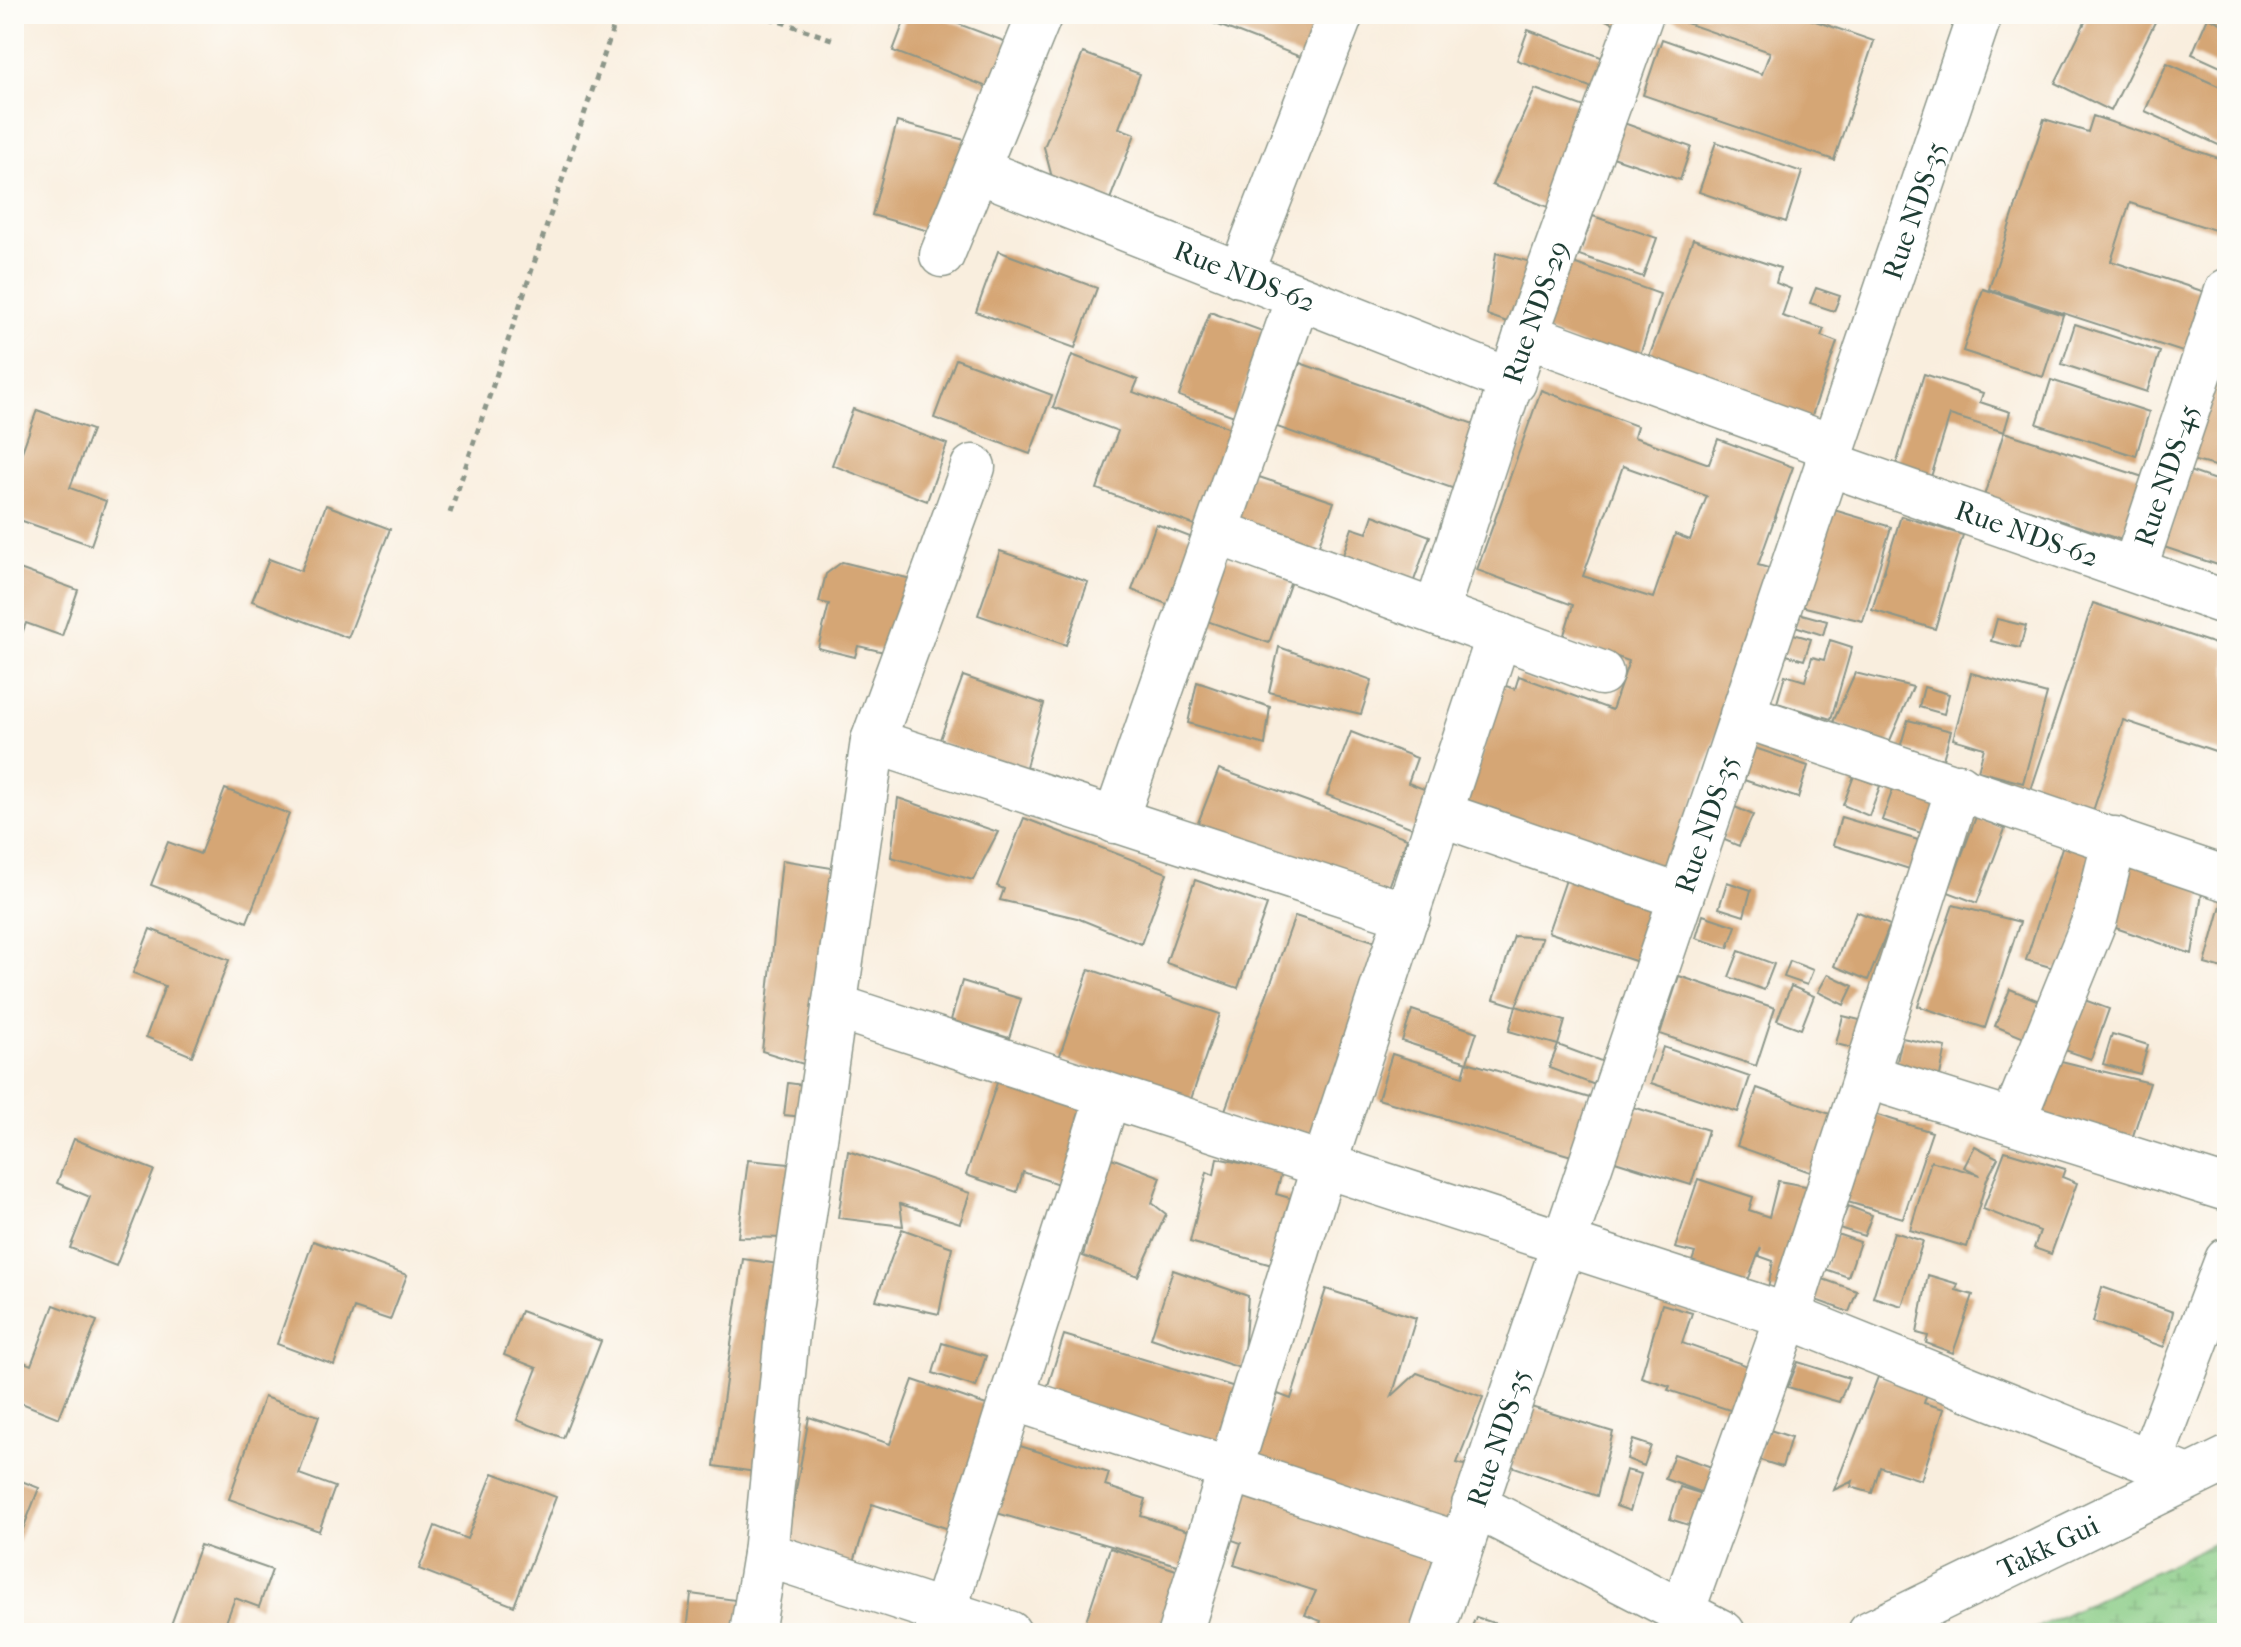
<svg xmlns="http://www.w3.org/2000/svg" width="2241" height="1647" viewBox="0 0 2241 1647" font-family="'IM FELL French Canon',serif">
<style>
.wetland{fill:url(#wetland-marsh);stroke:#53845c;stroke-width:2}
.building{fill:#d5a674;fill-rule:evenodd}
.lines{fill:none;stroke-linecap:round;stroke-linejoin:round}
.minor-casing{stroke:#8c9689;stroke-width:47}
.path{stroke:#8c9689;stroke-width:5;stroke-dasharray:6 6;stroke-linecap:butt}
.minor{stroke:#fff;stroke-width:44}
.labels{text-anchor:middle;stroke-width:6;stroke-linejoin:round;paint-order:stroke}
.street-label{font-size:28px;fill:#1f3d34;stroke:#fdfcf7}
</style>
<defs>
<pattern id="wetland-marsh" width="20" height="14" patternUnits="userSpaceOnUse" patternTransform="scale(2)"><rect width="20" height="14" fill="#87cb84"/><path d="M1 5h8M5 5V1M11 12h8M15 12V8" fill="none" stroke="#6ea66d"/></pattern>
</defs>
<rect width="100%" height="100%" fill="#fdfcf7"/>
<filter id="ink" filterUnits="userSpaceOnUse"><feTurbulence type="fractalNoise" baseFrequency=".0125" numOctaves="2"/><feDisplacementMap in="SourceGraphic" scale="16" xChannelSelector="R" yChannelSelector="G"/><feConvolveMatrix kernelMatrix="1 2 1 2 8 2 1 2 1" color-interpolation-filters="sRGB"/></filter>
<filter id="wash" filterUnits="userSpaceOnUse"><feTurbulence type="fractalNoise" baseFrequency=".006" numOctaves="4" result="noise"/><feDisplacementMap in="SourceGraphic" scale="32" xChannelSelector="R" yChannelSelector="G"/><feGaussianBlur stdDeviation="1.8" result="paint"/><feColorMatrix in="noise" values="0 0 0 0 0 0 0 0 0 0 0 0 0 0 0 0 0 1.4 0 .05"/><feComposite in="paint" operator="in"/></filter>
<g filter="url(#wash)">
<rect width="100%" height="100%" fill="#f9eede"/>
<path class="wetland" d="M2227 1537V1633H2026Z"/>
<g id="blocks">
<path class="building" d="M907 14H932L1012 44 995 90 893 51Z
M1190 14H1316L1303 58Z
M1590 14H1640L1634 31Z
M1670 14H1795L1874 41 1834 160 1643 95 1662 39 1762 74 1770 52 1669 17Z
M2089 14H2159L2111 111 2055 83Z
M2208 17 2227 26V70L2192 54Z
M1528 30 1620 64 1609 94 1517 60Z
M1083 53 1140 74 1119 128 1135 134 1107 207 1055 189 1044 147Z
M2167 63 2227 90V149L2145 111Z
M1535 89 1596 111 1558 211 1492 185Z
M2093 116 2227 161V234L2130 203 2111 261 2214 295 2195 356 1989 289 2044 119 2088 132Z
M1618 121 1691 147 1680 180 1607 155Z
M897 122 972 142 947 236 872 215Z
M1716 142 1802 172 1786 222 1699 192Z
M1593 216 1657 238 1643 277 1579 255Z
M1693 239 1780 268 1776 283 1791 289 1782 316 1824 329 1821 336 1837 342 1805 436 1645 368Z
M998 251 1097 288 1075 348 976 312Z
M1496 253 1535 263 1519 326 1487 315Z
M1562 259 1660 294 1637 364 1538 329Z
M1816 288 1840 296 1834 311 1810 303Z
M1983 289 2063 315 2043 377 1963 351Z
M1210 312 1265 332 1234 416 1179 396Z
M2075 324 2160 352 2147 392 2062 364Z
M1072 355 1138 380 1133 392 1241 432 1205 529 1097 489 1118 431 1053 407Z
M956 359 1052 395 1030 454 934 418Z
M1300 363 1491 430 1469 494 1277 427Z
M2206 365 2227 371V469L2179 457Z
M1924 374 1983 393 1980 402 2010 412 2004 432 1950 415 1931 477 1896 465Z
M2051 380 2149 412 2136 456 2037 424Z
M1541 390 1637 426 1634 437 1709 464 1718 439 1793 467 1758 565 1775 570 1664 884 1464 809 1503 685 1515 689 1519 676 1612 710 1629 661 1563 638 1573 605 1477 570ZM1623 466 1707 496 1690 540 1675 534 1653 598 1583 576Z
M853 409 947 444 927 501 832 465Z
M37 410 92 430 70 488 106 501 91 545 14 518V474Z
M2004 432 2143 477 2122 540 1984 496Z
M2189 471 2227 484V568L2164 547Z
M1250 474 1334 502 1315 556 1232 528Z
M326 505 390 529 348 638 252 601 269 559 301 571Z
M1827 508 1891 527 1863 621 1801 606Z
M1373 515 1430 536 1412 586 1341 561 1352 528 1367 533Z
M1901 516 1963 535 1935 629 1872 610Z
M1156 524 1211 545 1186 612 1132 590Z
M1000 551 1088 582 1066 645 978 615Z
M1213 553 1291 581 1269 643 1190 615Z
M842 562 911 579 893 654 858 646 855 657 818 648 829 604 819 602 826 574Z
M14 567 78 590 62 636 26 623 14 655Z
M2093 603 2227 648V755L2123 720 2091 817 2029 796Z
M1798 613 1827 621 1823 635 1795 626Z
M1997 619 2026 626 2020 648 1991 641Z
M1790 633 1811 639 1804 660 1783 654Z
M1830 640 1852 647 1831 719 1777 703 1785 675 1805 681 1812 657 1824 660Z
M1279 647 1372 680 1361 714 1269 692Z
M1855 673 1913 687 1888 745 1833 722Z
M1971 673 2047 694 2023 783 1978 771 1984 748 1953 739Z
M963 676 1044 704 1025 770 939 742Z
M1197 682 1270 707 1265 745 1188 723Z
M1924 687 1949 694 1944 714 1919 707Z
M1908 720 1951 731 1943 759 1900 748Z
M1351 732 1417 758 1408 783 1437 794 1423 832 1327 795Z
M1755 748 1808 766 1798 798 1744 780Z
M1219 769 1407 838 1385 898 1196 828Z
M1854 776 1880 786 1869 816 1843 805Z
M225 789 289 814 247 922 151 885 168 842 200 854Z
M1893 789 1937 803 1927 835 1882 820Z
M898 798 998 832 973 880 891 857Z
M1735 807 1753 815 1739 846 1722 839Z
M1841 817 1928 843 1919 872 1833 845Z
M1976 817 2005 829 1977 903 1948 892Z
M1024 818 1167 873 1141 944 1077 918 1000 900 1004 889 997 886Z
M2067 832 2107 841 2064 971 2026 960Z
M2124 859 2203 887 2192 954 2107 925Z
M782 860 844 870 813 1067 762 1051Z
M1569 871 1661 901 1641 963 1548 932Z
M1195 880 1267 905 1238 988 1166 963Z
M1727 882 1751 890 1744 916 1719 908Z
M2223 898 2227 900V970L2205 964Z
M1953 905 2020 922 1985 1028 1918 1006Z
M1856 911 1890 925 1868 980 1834 966Z
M1703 915 1736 926 1728 948 1696 938Z
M1295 916 1386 945 1316 1145 1224 1113Z
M150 929 229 960 192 1056 146 1037 165 986 133 973Z
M1514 936 1542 938 1516 1006 1494 999Z
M1739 951 1774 964 1764 990 1729 977Z
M1790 961 1813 970 1807 985 1784 977Z
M1089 969 1220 1014 1190 1102 1059 1058Z
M1828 974 1853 986 1844 1005 1818 992Z
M1679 976 1775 1008 1756 1066 1660 1034Z
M962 981 1021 999 1009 1038 951 1020Z
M1791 986 1814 996 1801 1029 1777 1020Z
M2010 989 2044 1003 2029 1040 1995 1026Z
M2079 998 2109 1009 2091 1059 2062 1049Z
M1516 1006 1565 1021 1558 1045 1509 1031Z
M1412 1010 1477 1032 1467 1062 1402 1041Z
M1843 1016 1868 1022 1861 1050 1836 1044Z
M2112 1034 2148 1045 2140 1074 2103 1064Z
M1902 1038 1946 1047 1939 1080 1895 1071Z
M1558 1045 1604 1062 1595 1085 1549 1068Z
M1663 1047 1750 1077 1738 1112 1651 1083Z
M1392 1054 1463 1076 1467 1062 1593 1099 1575 1157 1378 1099Z
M2057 1060 2150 1083 2131 1142 2039 1116Z
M999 1077 1096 1110 1070 1188 1023 1172 1017 1192 966 1175Z
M788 1083 818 1087 814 1118 784 1115Z
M1757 1088 1847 1120 1827 1178 1737 1146Z
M1630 1106 1708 1130 1691 1185 1612 1160Z
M1871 1113 1932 1132 1903 1218 1834 1198Z
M74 1139 154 1170 116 1266 70 1248 90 1197 57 1183Z
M1975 1146 1998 1158 1987 1179 1967 1247 1910 1230 1931 1161 1980 1175 1964 1167Z
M848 1151 970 1193 960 1223 900 1204 903 1226 838 1218Z
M2005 1151 2065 1169 2062 1177 2077 1183 2051 1254 2034 1248 2040 1231 1983 1209Z
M1109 1157 1161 1177 1152 1203 1166 1214 1138 1276 1083 1256Z
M1217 1158 1282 1172 1276 1194 1300 1201 1279 1267 1190 1242 1207 1172 1214 1175Z
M748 1160 799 1165 789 1238 738 1237Z
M1698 1179 1753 1197 1749 1210 1769 1217 1778 1181 1822 1189 1791 1294 1768 1289 1773 1261 1759 1256 1761 1247 1745 1288 1690 1267 1695 1253 1675 1248Z
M1848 1206 1872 1215 1864 1236 1839 1228Z
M902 1229 952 1247 939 1314 876 1300Z
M1894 1232 1923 1241 1902 1306 1873 1297Z
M1837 1234 1860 1242 1848 1277 1825 1269Z
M313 1241 407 1275 390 1320 354 1308 334 1365 277 1344Z
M743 1259 793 1266 763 1473 714 1466Z
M1173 1270 1248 1296 1243 1369 1151 1338Z
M1928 1275 1958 1284 1956 1290 1973 1295 1953 1353 1926 1343 1928 1336 1917 1333Z
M1820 1278 1857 1291 1849 1312 1813 1299Z
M2102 1287 2173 1312 2164 1347 2093 1322Z
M1326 1289 1416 1318 1392 1396 1417 1373 1483 1397 1457 1463 1468 1466 1448 1528 1251 1460 1278 1394 1291 1399Z
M1662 1304 1692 1313 1682 1343 1754 1368 1739 1413 1668 1390 1670 1386 1641 1377Z
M54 1305 97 1321 59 1418 14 1400V1358L31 1365Z
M521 1311 601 1341 563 1438 517 1420 537 1368 504 1355Z
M1064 1335 1245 1390 1225 1454 1043 1401Z
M942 1343 986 1356 976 1387 933 1373Z
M1798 1362 1849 1378 1839 1402 1788 1387Z
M1878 1377 1929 1387 1924 1403 1944 1409 1921 1480 1880 1467 1872 1493 1851 1487 1853 1481 1834 1490Z
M913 1380 995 1408 955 1531 872 1504 852 1568 786 1546 809 1417 890 1444Z
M264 1397 319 1416 299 1474 335 1487 319 1531 229 1499Z
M1521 1404 1613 1432 1597 1496 1500 1462Z
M1767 1429 1791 1437 1782 1467 1757 1459Z
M1633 1440 1651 1446 1644 1466 1627 1459Z
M1010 1443 1109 1473 1105 1486 1146 1499 1141 1516 1195 1533 1184 1567 990 1511Z
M1674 1454 1720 1470 1712 1496 1665 1479Z
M1626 1470 1641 1474 1630 1511 1616 1506Z
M493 1473 556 1497 514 1606 419 1569 435 1526 467 1539Z
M14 1478 39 1488 14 1552Z
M1240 1479 1446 1560 1423 1633H1317L1321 1621 1305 1615 1316 1591 1234 1565 1241 1543 1221 1536Z
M1680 1487 1712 1497 1701 1529 1670 1519Z
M200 1545 272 1570 259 1607 235 1598 222 1633H168Z
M1110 1548 1179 1571 1159 1633H1082Z
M691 1594 743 1601 740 1633H687Z
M1476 1617 1520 1632V1633H1469Z"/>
</g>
</g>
<g filter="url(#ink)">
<use href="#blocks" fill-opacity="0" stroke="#8c9689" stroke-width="2"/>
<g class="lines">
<defs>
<g id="minor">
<path id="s1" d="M977 170 1514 382"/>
<path d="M942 255 1040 14"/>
<path d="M1240 275 1341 14"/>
<path d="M1526 335 1833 447"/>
<path id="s2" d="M1827 463 2227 603"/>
<path d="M1217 532 1601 673"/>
<path id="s3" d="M2134 570 2227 291"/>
<path id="s4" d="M1436 612 1526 335 1641 14"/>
<path d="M1742 715 2227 879"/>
<path d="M873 741 1408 915"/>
<path d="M1440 814 1681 897"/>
<path d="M1115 821 1298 298"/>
<path d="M834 1006 1788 1316 2188 1477"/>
<path d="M1866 1076 2227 1189"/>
<path d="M2013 1121 2095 919 2115 839"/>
<path d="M1013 1398 1461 1545"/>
<path d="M2151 1460 2227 1260"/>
<path d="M1474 1505 1723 1633"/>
<path d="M765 1554 1009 1633"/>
<path d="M1682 1612 1788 1316 1959 786"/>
<path d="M752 1633 765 1554 788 1324 873 741 973 467"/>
<path d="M937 1633 1108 1096"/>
<path d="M1180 1633 1324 1165 1499 635"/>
<path id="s5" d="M1432 1633 1980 14"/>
<path id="s6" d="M1870 1633 2227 1459"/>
</g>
</defs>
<use href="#minor" class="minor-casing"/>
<path class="path" d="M758 14 837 41
M450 513 618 14"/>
<use href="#minor" class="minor"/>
</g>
</g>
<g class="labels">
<g class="street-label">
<text dy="10" stroke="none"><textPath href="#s5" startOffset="1502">Rue NDS-35</textPath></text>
<text dy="10" stroke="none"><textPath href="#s1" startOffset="288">Rue NDS-62</textPath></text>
<text dy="10" stroke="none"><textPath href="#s4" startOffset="316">Rue NDS-29</textPath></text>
<text dy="10" stroke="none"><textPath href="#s3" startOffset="100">Rue NDS-45</textPath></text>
<text dy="10" stroke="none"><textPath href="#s2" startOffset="212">Rue NDS-62</textPath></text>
<text dy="10" stroke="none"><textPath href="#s5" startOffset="854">Rue NDS-35</textPath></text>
<text dy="10" stroke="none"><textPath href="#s5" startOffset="206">Rue NDS-35</textPath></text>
<text dy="10" stroke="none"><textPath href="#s6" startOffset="198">Takk Gui</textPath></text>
</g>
</g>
<rect width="2241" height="1647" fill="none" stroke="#fdfcf7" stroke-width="48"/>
</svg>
